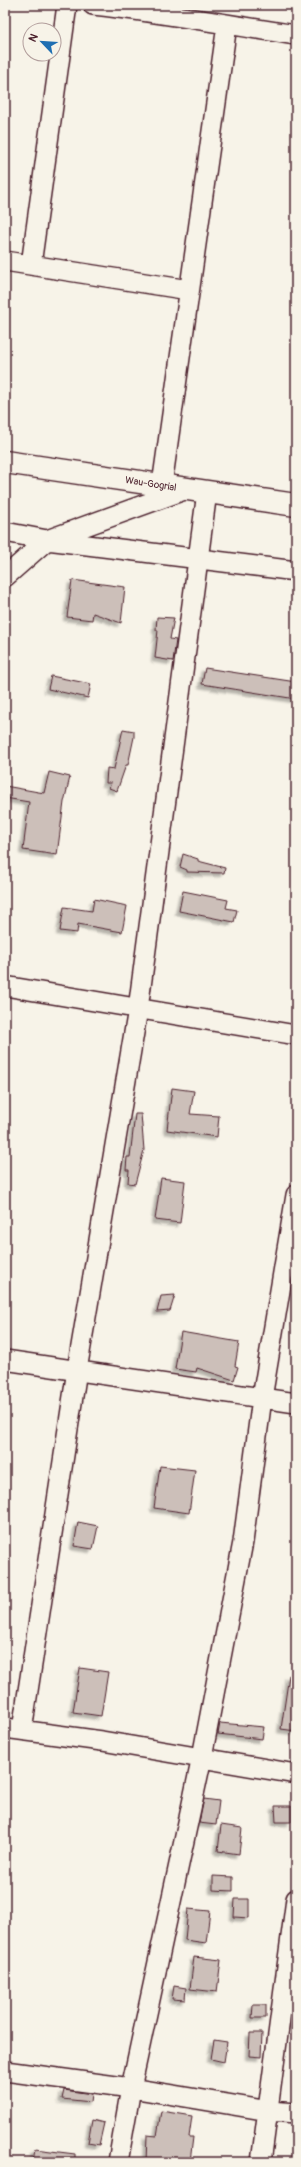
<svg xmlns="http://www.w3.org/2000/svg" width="301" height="2167" viewBox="0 0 301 2167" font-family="Pangolin,sans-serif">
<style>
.building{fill:#ccbfb9;stroke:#4a1f2b;filter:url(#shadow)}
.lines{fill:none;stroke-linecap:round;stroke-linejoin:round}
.minor-casing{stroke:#4a1f2b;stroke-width:22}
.major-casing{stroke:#4a1f2b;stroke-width:25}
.minor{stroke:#f7f3e8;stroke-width:19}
.major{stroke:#f7f3e8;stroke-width:22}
.labels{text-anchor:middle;stroke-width:3.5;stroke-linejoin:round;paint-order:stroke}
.street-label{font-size:10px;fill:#4a1f2b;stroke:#f7f3e8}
</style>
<defs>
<filter id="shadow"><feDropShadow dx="-3.5" dy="3.5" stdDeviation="1" flood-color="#0004"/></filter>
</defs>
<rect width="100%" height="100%" fill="#f7f3e8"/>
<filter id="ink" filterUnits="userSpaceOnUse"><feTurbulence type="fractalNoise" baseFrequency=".025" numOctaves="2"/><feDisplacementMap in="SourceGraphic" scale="8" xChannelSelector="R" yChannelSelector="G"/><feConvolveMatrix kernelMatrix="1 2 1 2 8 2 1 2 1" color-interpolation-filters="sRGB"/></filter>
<g filter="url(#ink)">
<path class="building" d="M72 580 125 587 121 623 93 613 92 620 67 617Z
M157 617 174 618 170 639 176 640 173 661 155 658 158 630H156Z
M205 668 296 682V699L202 684Z
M51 676 91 684 88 698 48 689Z
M123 729 134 731V737L128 765H126L117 791 109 788 111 783H106L107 768 114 769Z
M49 772 70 777 64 802 57 855 23 850 29 802 5 798V786L44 793Z
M183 854 198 859V861L225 868 224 873 187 872V870L180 867Z
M183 891 228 900 226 908 237 910 234 922 179 911Z
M94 899 127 906 122 932 78 924 77 933 60 931 64 907 92 911Z
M172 1088 194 1091 190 1114 219 1116 217 1137 167 1130Z
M135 1114H141L144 1150 135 1184 128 1183 129 1170H126L127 1157H130Z
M161 1178 185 1181 180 1223 155 1220Z
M175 1295 170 1311 157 1312 161 1296Z
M181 1332 239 1342 235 1366 238 1367 234 1380 197 1368 196 1372 175 1369Z
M160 1466 195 1470 189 1513 154 1508Z
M78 1522 98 1526 93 1549 74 1546Z
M80 1668 108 1672 101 1716 73 1712Z
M289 1675 296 1676V1731L281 1729Z
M220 1723 264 1727 262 1739 218 1734Z
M204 1799 219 1801 216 1825 199 1823Z
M275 1806H291V1822H276Z
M221 1825 242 1828 239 1854 218 1851Z
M213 1876 233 1877V1891L213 1890Z
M235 1899H249V1918L234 1917Z
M188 1909 210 1911 206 1943 185 1940Z
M194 1957 221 1960 217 1992 190 1989Z
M174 1986 186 1988 185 2000 172 1999Z
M253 2005H266V2018H252Z
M250 2033H262L261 2057 249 2056Z
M214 2040 227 2042 224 2062 211 2059Z
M64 2090 92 2094 91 2102 62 2099Z
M161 2111 192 2116 189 2137H193L190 2162H146L147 2135 157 2136Z
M92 2120 104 2123 99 2145 88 2143Z
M35 2149 75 2154V2162H33Z"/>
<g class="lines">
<defs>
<path id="minor" d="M93 5C161 12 228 25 296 35
M5 261 189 290
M31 265 67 5
M162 485 227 25
M5 532 47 540 296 571
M5 577 47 540 187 489
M5 986 296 1035
M5 1360 296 1403
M5 1728 102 1741 296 1774
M22 1730 77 1370 138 1009 207 492
M5 2071 131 2088 269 2111 296 2113
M118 2162 131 2088 202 1757 243 1542 262 1398 296 1195
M261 2162 296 1899"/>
<path id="major" d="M5 462 296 505"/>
</defs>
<use href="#minor" class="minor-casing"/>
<use href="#major" class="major-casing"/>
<use href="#minor" class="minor"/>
<use href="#major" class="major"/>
</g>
</g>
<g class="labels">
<g class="street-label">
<text transform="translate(151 483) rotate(9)" y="4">Wau-Gogrial</text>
</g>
</g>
<rect width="301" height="2167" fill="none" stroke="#f7f3e8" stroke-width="20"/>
<rect x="10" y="10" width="281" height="2147" fill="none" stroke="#4a1f2b" stroke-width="1.5" filter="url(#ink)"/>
<g transform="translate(42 42) rotate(295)"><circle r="19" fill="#f7f3e8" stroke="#b29e9c"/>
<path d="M0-3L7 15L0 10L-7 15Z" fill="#1f6fb2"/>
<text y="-6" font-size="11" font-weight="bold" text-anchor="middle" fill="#4a1f2b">N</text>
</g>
</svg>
